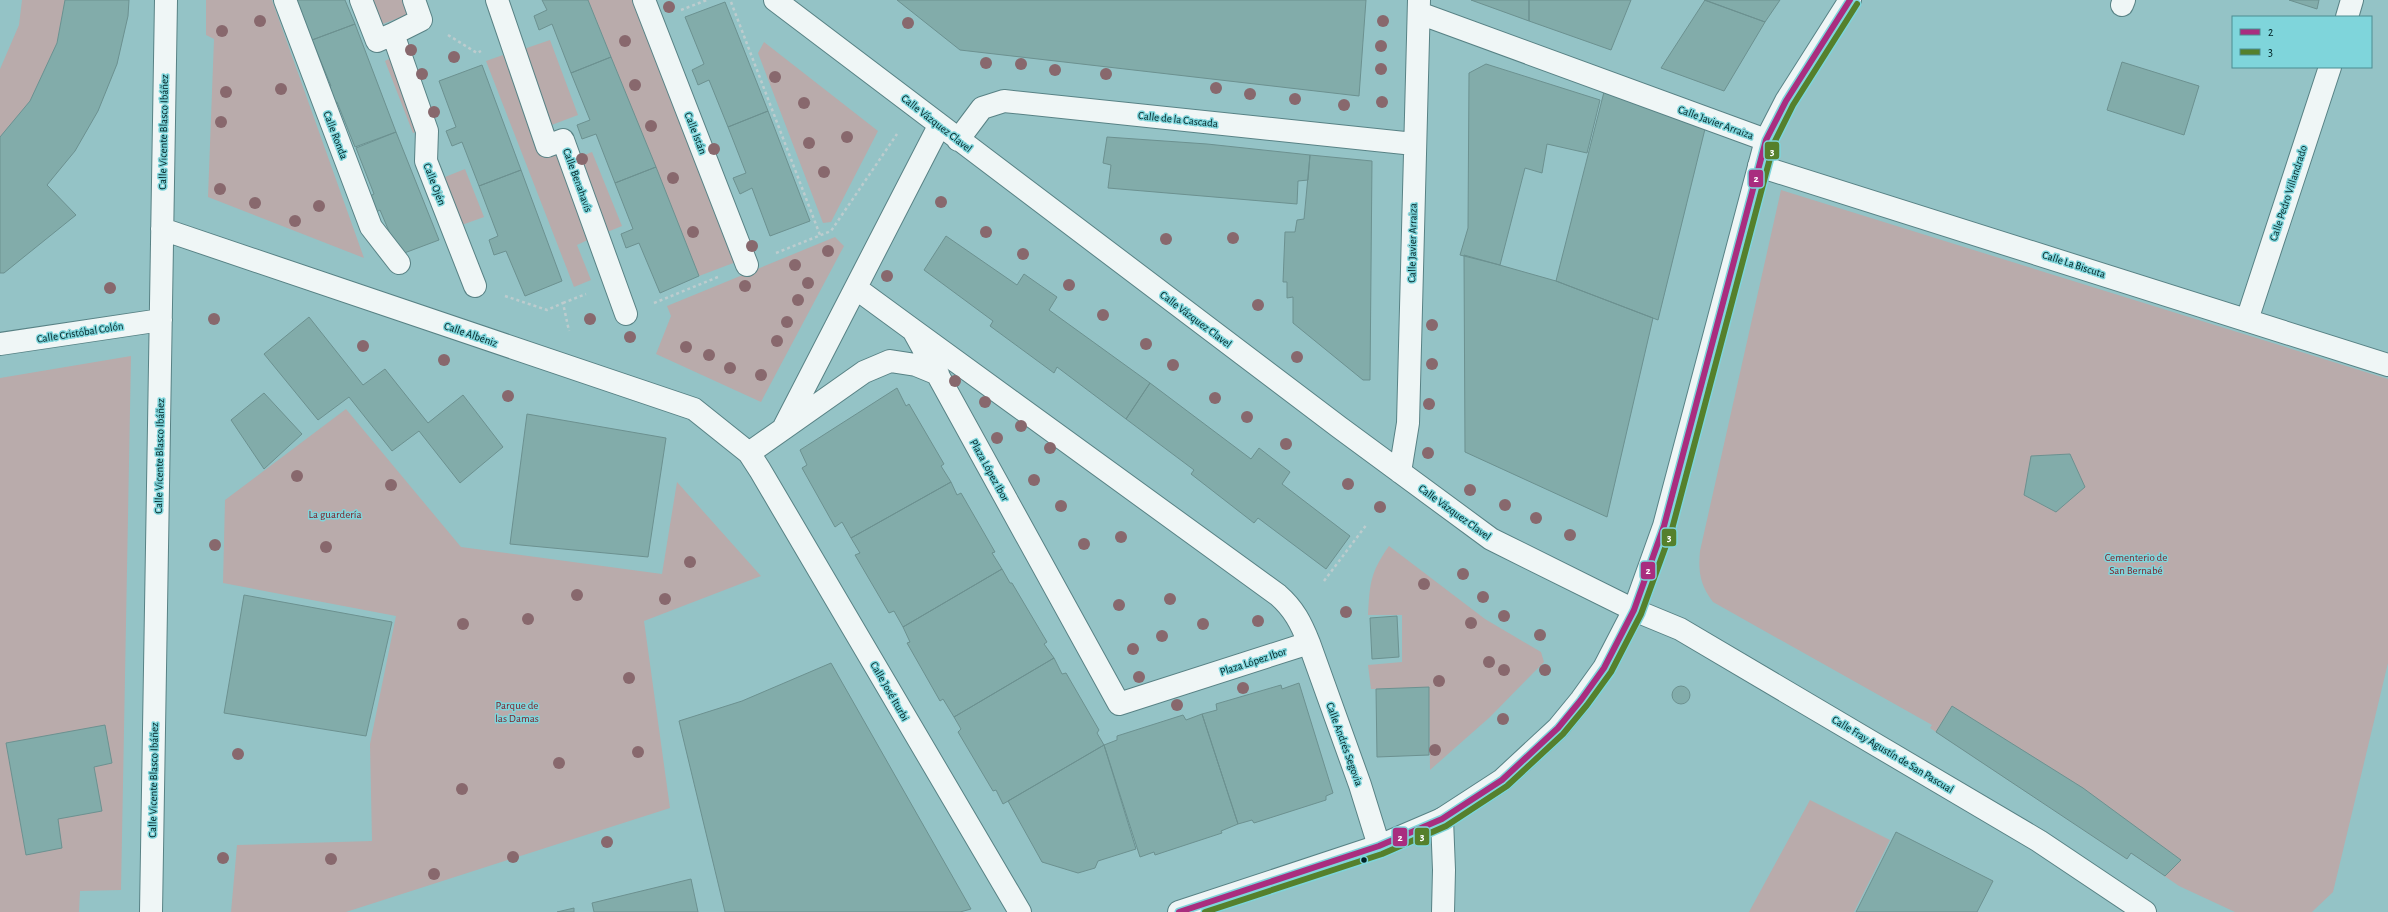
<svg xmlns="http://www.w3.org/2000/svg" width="2388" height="912" viewBox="0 0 2388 912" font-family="'Alegreya Sans',sans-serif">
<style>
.green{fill:#b9abab}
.building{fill:#82acaa;stroke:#6c9190}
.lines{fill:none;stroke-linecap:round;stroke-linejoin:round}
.minor-casing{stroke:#588285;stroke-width:24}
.major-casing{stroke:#588285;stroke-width:24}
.path{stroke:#bdccce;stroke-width:2.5;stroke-dasharray:3 3;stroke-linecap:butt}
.minor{stroke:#eff6f6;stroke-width:22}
.major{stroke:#eff6f6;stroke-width:22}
.bus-1-casing{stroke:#7fd5db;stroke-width:9}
.bus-2-casing{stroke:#7fd5db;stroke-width:9}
.bus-1{stroke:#a92d7f;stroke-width:6}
.bus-2{stroke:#55802c;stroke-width:6}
.tree{fill:#88686d}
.bus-dot{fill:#002224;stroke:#7fd5db;stroke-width:1.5}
.labels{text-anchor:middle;stroke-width:3;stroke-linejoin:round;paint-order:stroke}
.street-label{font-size:11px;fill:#002224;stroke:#7fd5db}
.park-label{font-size:11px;fill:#7e1d25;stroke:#7fd5db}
.line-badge{stroke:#7fd5db;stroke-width:1.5}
.badge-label{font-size:11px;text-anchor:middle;font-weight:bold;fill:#fff}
</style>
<rect width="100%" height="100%" fill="#94c3c6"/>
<path class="green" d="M22 0H65L57 43 30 101 0 137V69L19 25Z
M206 0H272L364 258 208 197 214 39 206 35Z
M370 0H407L412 13 380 25Z
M588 0H638L736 262 699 276Z
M550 40 578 115 549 126 521 50Z
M764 42 878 131 831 222 823 223 758 53Z
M503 55 542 155 558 149 592 238 577 245 591 280 574 287 486 61Z
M393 57 422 130 413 133 385 61Z
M592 152 622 226 605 233 575 159Z
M465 169 484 217 459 226 440 179Z
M1781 190 2388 379V663L2333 892 2312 912H2235L2179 886 2131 853 2127 859 1936 732 1930 728 1932 725 1713 602C1700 585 1698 571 1700 551Z
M835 237 844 246 761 402 656 354 671 316 667 306Z
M131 356 121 890 80 891 79 912H0V378Z
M346 409 461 547 662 574 677 482 761 576 644 621 670 808 346 912H231L237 845 372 841 370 744 396 616 223 583 225 500Z
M1389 546 1485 619 1541 652 1544 662 1490 717 1430 770 1429 688 1371 689 1368 665 1402 662V615H1368C1370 583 1370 573 1389 546Z
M1810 800 1890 840 1854 912H1749Z"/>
<path class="building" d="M65 0H129L128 16 117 64 98 111 75 151 47 185 76 215 4 273H0V137L30 101 57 43Z
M296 0H345L355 24 312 40Z
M542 0H588L611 57 571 73 552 24 539 30 534 16 547 10Z
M897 0H1366L1359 96 960 50Z
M1471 0H1529V21Z
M1529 0H1631L1611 50 1529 21Z
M1704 0H1780L1765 22Z
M1705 0 1765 22 1724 91 1661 68Z
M2289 0H2319L2317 9Z
M725 2 768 111 728 127 709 80 698 85 695 77 692 70 704 64 685 17Z
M355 24 396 132 355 147 337 102 332 104 325 88 331 86 312 40Z
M611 57 656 167 615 183 596 134 582 139 577 125 590 120 571 73Z
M2122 62 2199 86 2184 135 2107 110Z
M1486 64 1600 100 1587 153 1547 144 1542 173 1525 168 1500 265 1460 255 1468 228 1469 73Z
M482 65 521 170 479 186 462 142 452 146 446 131 456 127 439 81Z
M1604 92 1705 129 1658 320 1556 281Z
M768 111 810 221 770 236 752 188 740 194 733 178 746 173 728 127Z
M396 132 439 240 399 255 380 210 374 213 368 197 374 194 356 148Z
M1107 137 1207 144 1310 155 1308 180 1298 181 1297 204 1108 188 1111 165 1103 163Z
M1310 155 1372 161 1370 380H1363L1293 323V297L1287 298V282H1283L1285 232H1295L1297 220 1304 219Z
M656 167 699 276 660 293 639 243 626 248 621 234 633 229 615 183Z
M521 170 562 281 525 296 506 251 494 255 489 240 498 236 479 186Z
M946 236 1017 285 1024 274 1057 297 1049 310 1150 383 1126 419 1057 367 1054 373 990 326 993 321 924 270Z
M1464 255 1556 281 1653 318 1607 517 1465 452Z
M309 317 363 385 385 369 428 423 463 395 503 447 460 483 419 431 392 451 349 397 318 420 264 354Z
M1150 383 1251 459 1259 448 1290 472 1282 484 1350 536 1326 569 1258 518 1254 523 1191 474 1194 470 1126 419Z
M897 388 906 406 909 404 944 464 941 466 951 482 851 538 842 522 835 527 802 468 807 465 800 450Z
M264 393 302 434 264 469 231 420Z
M527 414 666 438 648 557 510 544Z
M2070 454 2085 487 2056 512 2024 495 2031 456Z
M951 482 957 495 961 493 995 552 992 553 1002 569 903 627 894 611 889 613 855 555 860 553 851 538Z
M1002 569 1010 583H1012L1047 642 1044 644 1054 658 954 717 943 699 940 701 907 643 910 642 903 627Z
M244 595 392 622 366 736 224 713Z
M1397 616 1399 657 1372 659 1370 618Z
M1054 658 1062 674 1066 673 1099 730 1097 733 1104 745 1003 804 996 790 993 791 958 732 961 729 954 717Z
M831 663 971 909 960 912H725L679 721 742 701Z
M1299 683 1333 793 1326 796V800L1254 823 1252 820 1238 824 1202 714 1217 710 1216 704 1281 685 1282 689Z
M1672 695a9 9 0 1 1 18 0a9 9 0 1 1-18 0Z
M1429 687V755L1377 757 1376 689Z
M1952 706 2083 788 2181 860 2165 876 2131 853 2127 859 1936 732Z
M1202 714 1238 824 1221 831 1222 833 1155 855 1154 852 1140 857 1104 745 1117 740V736L1183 715 1186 720Z
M105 725 112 763 94 767 102 811 58 819 62 848 26 855 6 743Z
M1104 745 1136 849 1098 861 1095 868 1078 873 1042 862 1008 801Z
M1896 832 1993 881 1977 912H1856Z
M691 879 698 912H594L592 903Z
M574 908V912H557Z"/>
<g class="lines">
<defs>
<path id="minor" d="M285 0 371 227 399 263
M361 0 377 41 393 34 427 131 426 161 475 286
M497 0 547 146 563 140 626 314
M644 0 747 265
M775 0 1339 427 1491 539 1634 610 1680 629 2039 841 2145 912
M2122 5 2124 0
M1419 13 1766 140
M2347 17 2352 0
M393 34 421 20 414 0
M958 140 982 108 1004 101 1414 144
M1759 166 2388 365
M162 229 694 409 749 453 760 470 1020 912
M857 289 913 330 1278 595C1294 609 1301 623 1309 643L1119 704 913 330
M2247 320 2330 67
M0 344 161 320
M784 427 939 126
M749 453 864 372 890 361 916 365 938 374
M1400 472 1408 423 1419 0
M1309 643 1360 785 1379 846
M1442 819 1444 870 1443 912
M151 912 166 0"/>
<path id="major" d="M1179 912 1379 846 1442 819 1502 780 1558 728 1581 700 1604 668 1634 610 1664 526 1766 140 1786 101 1850 0"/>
</defs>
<use href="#minor" class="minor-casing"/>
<use href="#major" class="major-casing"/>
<path class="path" d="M731 2 820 235
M681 10 707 0
M448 35 477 53 481 51
M776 253 831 231 897 134
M505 296 547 310 563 303 569 331
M563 303 586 294
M654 303 718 277
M1324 581 1367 524"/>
<use href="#minor" class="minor"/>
<use href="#major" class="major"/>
<defs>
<path id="bus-1" d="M1179 912 1379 846 1442 819 1502 780 1558 728 1581 700 1604 668 1634 610 1664 526 1766 140 1786 101 1850 0"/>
<path id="bus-2" d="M1205 912 1382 854 1446 826 1507 786 1563 734 1587 705 1611 672 1641 614 1672 529 1774 143 1793 105 1857 4"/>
</defs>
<use href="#bus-1" class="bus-1-casing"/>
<use href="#bus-2" class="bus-2-casing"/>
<use href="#bus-1" class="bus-1"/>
<use href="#bus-2" class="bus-2"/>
</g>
<g class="tree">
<circle cx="669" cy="7" r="6"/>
<circle cx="260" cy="21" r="6"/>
<circle cx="1383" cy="21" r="6"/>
<circle cx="908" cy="23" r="6"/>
<circle cx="222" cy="31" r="6"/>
<circle cx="625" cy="41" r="6"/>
<circle cx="1381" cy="46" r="6"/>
<circle cx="411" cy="50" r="6"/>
<circle cx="454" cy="57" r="6"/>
<circle cx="986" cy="63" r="6"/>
<circle cx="1021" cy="64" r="6"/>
<circle cx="1381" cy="69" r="6"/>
<circle cx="1055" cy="70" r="6"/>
<circle cx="422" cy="74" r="6"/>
<circle cx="1106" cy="74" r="6"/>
<circle cx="775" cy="77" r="6"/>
<circle cx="635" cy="85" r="6"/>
<circle cx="1216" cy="88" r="6"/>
<circle cx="281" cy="89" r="6"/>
<circle cx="226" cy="92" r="6"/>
<circle cx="1250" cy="94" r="6"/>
<circle cx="1295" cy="99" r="6"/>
<circle cx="1382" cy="102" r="6"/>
<circle cx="804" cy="103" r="6"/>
<circle cx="1344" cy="105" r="6"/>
<circle cx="434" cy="112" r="6"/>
<circle cx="221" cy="122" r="6"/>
<circle cx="651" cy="126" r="6"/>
<circle cx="847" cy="137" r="6"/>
<circle cx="809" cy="143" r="6"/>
<circle cx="714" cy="149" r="6"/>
<circle cx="582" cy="159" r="6"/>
<circle cx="824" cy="172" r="6"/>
<circle cx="673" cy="178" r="6"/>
<circle cx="220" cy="189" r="6"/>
<circle cx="941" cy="202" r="6"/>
<circle cx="255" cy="203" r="6"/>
<circle cx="319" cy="206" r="6"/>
<circle cx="295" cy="221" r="6"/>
<circle cx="693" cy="232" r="6"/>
<circle cx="986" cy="232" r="6"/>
<circle cx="1233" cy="238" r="6"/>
<circle cx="1166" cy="239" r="6"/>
<circle cx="752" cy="246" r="6"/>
<circle cx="828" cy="251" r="6"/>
<circle cx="1023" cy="254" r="6"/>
<circle cx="795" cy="265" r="6"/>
<circle cx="887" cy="276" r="6"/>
<circle cx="808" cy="283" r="6"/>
<circle cx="1069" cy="285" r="6"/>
<circle cx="745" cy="286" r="6"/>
<circle cx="110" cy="288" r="6"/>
<circle cx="798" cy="300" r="6"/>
<circle cx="1258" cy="305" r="6"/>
<circle cx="1103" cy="315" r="6"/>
<circle cx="214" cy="319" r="6"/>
<circle cx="590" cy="319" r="6"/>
<circle cx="787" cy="322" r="6"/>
<circle cx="1432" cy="325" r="6"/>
<circle cx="630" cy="337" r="6"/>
<circle cx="777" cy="341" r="6"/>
<circle cx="1146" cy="344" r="6"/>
<circle cx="363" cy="346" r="6"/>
<circle cx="686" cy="347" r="6"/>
<circle cx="709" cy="355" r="6"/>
<circle cx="1297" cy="357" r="6"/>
<circle cx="444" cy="360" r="6"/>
<circle cx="1432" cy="364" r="6"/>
<circle cx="1173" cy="365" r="6"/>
<circle cx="730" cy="368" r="6"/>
<circle cx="761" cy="375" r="6"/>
<circle cx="955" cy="381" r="6"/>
<circle cx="508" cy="396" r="6"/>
<circle cx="1215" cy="398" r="6"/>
<circle cx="985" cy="402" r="6"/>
<circle cx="1429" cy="404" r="6"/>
<circle cx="1247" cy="417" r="6"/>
<circle cx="1021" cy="426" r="6"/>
<circle cx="997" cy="438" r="6"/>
<circle cx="1286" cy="444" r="6"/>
<circle cx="1050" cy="448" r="6"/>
<circle cx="1428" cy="453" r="6"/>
<circle cx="297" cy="476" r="6"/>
<circle cx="1034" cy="480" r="6"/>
<circle cx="1348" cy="484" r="6"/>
<circle cx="391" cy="485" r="6"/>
<circle cx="1470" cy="490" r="6"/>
<circle cx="1505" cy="505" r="6"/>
<circle cx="1061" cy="506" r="6"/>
<circle cx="1380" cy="507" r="6"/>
<circle cx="1536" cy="518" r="6"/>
<circle cx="1570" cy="535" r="6"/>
<circle cx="1121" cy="537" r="6"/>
<circle cx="1084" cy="544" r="6"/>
<circle cx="215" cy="545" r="6"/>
<circle cx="326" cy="547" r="6"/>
<circle cx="690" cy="562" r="6"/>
<circle cx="1463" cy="574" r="6"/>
<circle cx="1424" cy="584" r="6"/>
<circle cx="577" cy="595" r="6"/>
<circle cx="1483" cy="597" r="6"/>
<circle cx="665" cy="599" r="6"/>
<circle cx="1170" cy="599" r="6"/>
<circle cx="1119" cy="605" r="6"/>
<circle cx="1346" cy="612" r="6"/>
<circle cx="1504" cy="616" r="6"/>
<circle cx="528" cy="619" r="6"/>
<circle cx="1258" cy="621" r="6"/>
<circle cx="1471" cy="623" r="6"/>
<circle cx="463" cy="624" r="6"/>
<circle cx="1203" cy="624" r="6"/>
<circle cx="1540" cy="635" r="6"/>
<circle cx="1162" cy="636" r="6"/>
<circle cx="1133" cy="649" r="6"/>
<circle cx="1489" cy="662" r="6"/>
<circle cx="1504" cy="670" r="6"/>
<circle cx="1545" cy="670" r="6"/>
<circle cx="1139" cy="677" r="6"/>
<circle cx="629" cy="678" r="6"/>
<circle cx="1439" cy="681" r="6"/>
<circle cx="1243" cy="688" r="6"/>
<circle cx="1177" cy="705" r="6"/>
<circle cx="1503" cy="719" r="6"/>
<circle cx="1435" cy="750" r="6"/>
<circle cx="638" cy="752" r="6"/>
<circle cx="238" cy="754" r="6"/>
<circle cx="559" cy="763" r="6"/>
<circle cx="462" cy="789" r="6"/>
<circle cx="607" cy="842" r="6"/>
<circle cx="513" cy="857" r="6"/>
<circle cx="223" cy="858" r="6"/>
<circle cx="331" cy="859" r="6"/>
<circle cx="434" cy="874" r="6"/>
</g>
<circle class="bus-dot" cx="1364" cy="860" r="3.5"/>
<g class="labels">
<g class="street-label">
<text transform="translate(1178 119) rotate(6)" y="4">Calle de la Cascada</text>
<text transform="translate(1716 122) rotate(20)" y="4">Calle Javier Arraiza</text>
<text transform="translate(937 123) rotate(38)" y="4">Calle Vázquez Clavel</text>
<text transform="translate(163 132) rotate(-89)" y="4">Calle Vicente Blasco Ibáñez</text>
<text transform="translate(696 133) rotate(69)" y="4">Calle Istán</text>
<text transform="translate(336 135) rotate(69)" y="4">Calle Ronda</text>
<text transform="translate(578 180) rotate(70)" y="4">Calle Benahavís</text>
<text transform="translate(435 184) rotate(69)" y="4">Calle Ojén</text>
<text transform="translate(2288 193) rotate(-72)" y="4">Calle Pedro Villandrado</text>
<text transform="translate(1412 243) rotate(-89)" y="4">Calle Javier Arraiza</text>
<text transform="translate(2074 264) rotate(18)" y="4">Calle La Biscuta</text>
<text transform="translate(1196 319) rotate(37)" y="4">Calle Vázquez Clavel</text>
<text transform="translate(80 332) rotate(-9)" y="4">Calle Cristóbal Colón</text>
<text transform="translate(471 334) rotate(19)" y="4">Calle Albéniz</text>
<text transform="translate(159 456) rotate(-89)" y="4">Calle Vicente Blasco Ibáñez</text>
<text transform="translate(990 470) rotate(61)" y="4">Plaza López Ibor</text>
<text transform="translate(1455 512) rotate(36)" y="4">Calle Vázquez Clavel</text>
<text transform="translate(1253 661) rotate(-18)" y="4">Plaza López Ibor</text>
<text transform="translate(890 691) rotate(60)" y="4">Calle José Iturbi</text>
<text transform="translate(1345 744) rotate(70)" y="4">Calle Andrés Segovia</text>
<text transform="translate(1893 754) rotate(31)" y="4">Calle Fray Agustín de San Pascual</text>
<text transform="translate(153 780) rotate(-89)" y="4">Calle Vicente Blasco Ibáñez</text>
</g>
<g class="park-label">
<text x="335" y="518">La guardería</text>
<text x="2136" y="561">Cementerio de<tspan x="2136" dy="13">San Bernabé</tspan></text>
<text x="517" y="709">Parque de<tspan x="517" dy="13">las Damas</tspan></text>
</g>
</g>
<g class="line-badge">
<rect x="1764" y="141" width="16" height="19" rx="4" fill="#55802c"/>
<rect x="1748" y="169" width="16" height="19" rx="4" fill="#a92d7f"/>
<rect x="1661" y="528" width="16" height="19" rx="4" fill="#55802c"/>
<rect x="1640" y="561" width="16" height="19" rx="4" fill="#a92d7f"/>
<rect x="1414" y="827" width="16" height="19" rx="4" fill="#55802c"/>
<rect x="1392" y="827" width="16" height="20" rx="4" fill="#a92d7f"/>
</g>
<g class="badge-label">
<text x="1772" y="155">3</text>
<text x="1756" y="182">2</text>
<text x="1669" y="541">3</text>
<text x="1648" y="574">2</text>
<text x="1422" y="840">3</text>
<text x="1400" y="841">2</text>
</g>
<rect x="2232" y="16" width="140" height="52" fill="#7fd5db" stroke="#4c8d92"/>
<rect x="2240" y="29" width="20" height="6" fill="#a92d7f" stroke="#4c8d92"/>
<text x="2268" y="36" font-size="12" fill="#002224">2</text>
<rect x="2240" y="49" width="20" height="6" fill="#55802c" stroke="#4c8d92"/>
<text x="2268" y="56" font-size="12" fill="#002224">3</text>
</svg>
